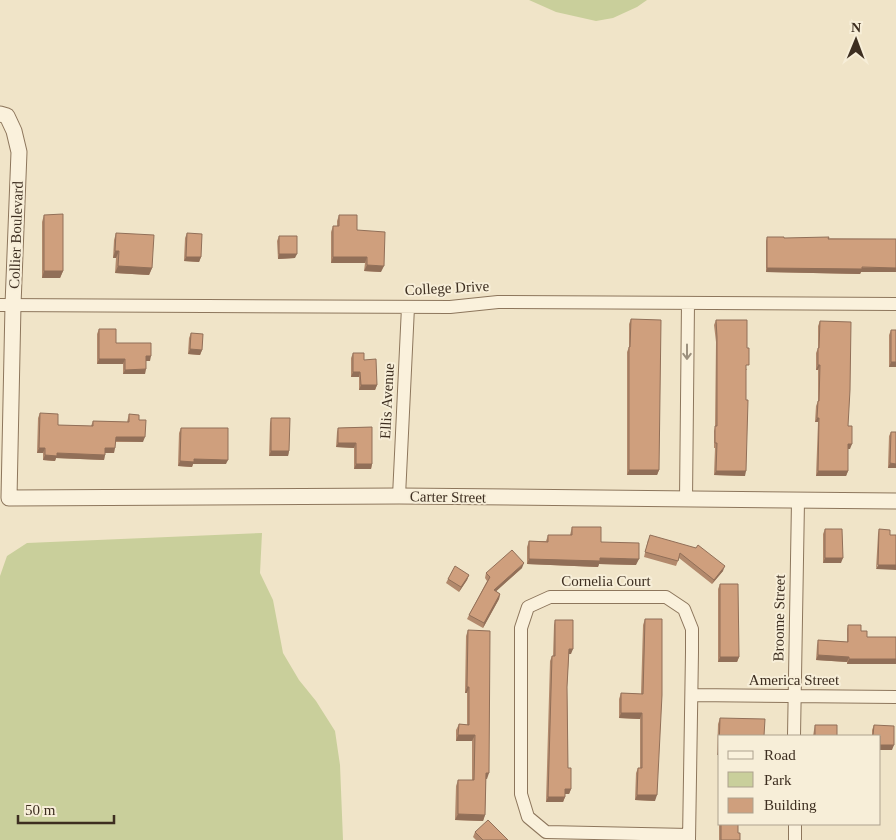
<svg xmlns="http://www.w3.org/2000/svg" width="896" height="840" font-family="Georgia,serif">
<style>
.green{fill:#c9cf9b}
.lines{fill:none;stroke-linecap:round;stroke-linejoin:round}
.minor-casing{stroke:#8d765c;stroke-width:14}
.tertiary-casing{stroke:#8d765c;stroke-width:17}
.minor{stroke:#faf1dc;stroke-width:12}
.tertiary{stroke:#faf1dc;stroke-width:15}
.wall{fill:#b2896c}
.shaded-wall{fill:#916f58}
.building{fill:#cf9f7d;stroke:#916f58}
.oneway{stroke:#9c907e}
.labels{text-anchor:middle;dominant-baseline:central;stroke-width:4;stroke-linejoin:round;paint-order:stroke}
.street-label{font-size:15px;fill:#3d2e20;stroke:#f7eed8}
</style>
<rect width="100%" height="100%" fill="#f0e4c8"/>
<!-- green -->
<path class="green" d="M 529,0 L 647,0 L 637,7 L 613,18 L 596,21 L 556,12 Z
M 262,533 L 260,573 L 273,600 L 283,653 L 299,680 L 316,701 L 335,731 L 340,765 L 343,840 L 0,840 L 0,576 L 7,556 L 27,543 Z"/>
<g class="lines">
<!-- minor casing -->
<g class="minor-casing">
<path id="minor" d="M 0,305 L 450,307 L 498,302 L 896,304
M 399,496 L 408,307
M 686,499 L 688,303
M 692,695 L 896,697
M 794,736 L 798,501
M 795,824 L 795,840
M 689,840 L 692,652 L 692,629 L 684,609 L 666,597 L 550,597 L 528,607 L 521,628 L 521,794 L 528,817 L 546,832 L 689,835"/>
</g>
<!-- tertiary casing -->
<g class="tertiary-casing">
<path id="tertiary" d="M 0,114 L 7,116 L 14,131 L 19,152 L 13,305 L 9,498 L 399,496 L 896,501"/>
</g>
<!-- minor -->
<use href="#minor" class="minor"/>
<!-- tertiary -->
<use href="#tertiary" class="tertiary"/>
</g>
<!-- wall -->
<path class="wall" d="M 44,215 L 63,271 L 60,278 L 42,278 L 42,222 Z
M 339,215 L 357,230 L 381,272 L 364,271 L 365,263 L 331,263 L 331,232 L 333,226 L 337,226 L 337,221 Z
M 116,233 L 152,268 L 149,275 L 115,273 L 116,258 L 113,258 L 114,240 Z
M 187,233 L 201,257 L 199,262 L 184,261 L 185,238 Z
M 279,236 L 295,258 L 278,259 L 277,241 Z
M 767,237 L 784,238 L 896,239 L 896,275 L 896,272 L 861,272 L 860,274 L 766,272 L 766,241 Z
M 631,319 L 659,470 L 657,475 L 627,475 L 627,352 L 629,347 L 629,324 Z
M 716,320 L 747,370 L 746,370 L 745,476 L 714,475 L 715,448 L 714,448 L 714,431 L 715,427 L 716,342 L 714,325 Z
M 820,321 L 848,426 L 850,449 L 848,449 L 848,471 L 846,476 L 816,476 L 818,422 L 815,422 L 816,406 L 818,401 L 818,370 L 816,370 L 816,353 L 818,348 L 818,326 Z
M 99,329 L 116,343 L 150,361 L 146,361 L 145,374 L 123,374 L 123,364 L 97,364 L 97,334 Z
M 891,330 L 896,367 L 889,367 L 889,335 Z
M 191,333 L 202,350 L 200,355 L 188,354 L 189,338 Z
M 353,353 L 364,360 L 377,385 L 375,390 L 359,390 L 359,377 L 351,377 L 351,358 Z
M 40,413 L 58,425 L 91,426 L 93,421 L 127,422 L 129,414 L 139,420 L 143,442 L 115,442 L 114,453 L 105,453 L 104,460 L 56,458 L 55,461 L 43,460 L 43,453 L 37,453 L 38,418 Z
M 271,418 L 289,451 L 288,456 L 269,456 L 270,423 Z
M 372,427 L 372,464 L 371,469 L 354,469 L 354,448 L 336,447 L 337,432 L 338,428 Z
M 181,428 L 226,464 L 193,464 L 192,467 L 178,466 L 179,433 Z
M 891,432 L 896,468 L 888,468 L 889,436 Z
M 572,527 L 601,542 L 636,565 L 599,564 L 598,567 L 527,564 L 527,547 L 529,541 L 546,541 L 548,535 L 570,535 Z
M 825,529 L 841,563 L 823,563 L 823,534 Z
M 879,529 L 890,535 L 876,569 L 878,534 Z
M 648,540 L 723,571 L 712,584 L 679,558 L 676,566 L 644,557 Z
M 522,568 L 496,591 L 500,594 L 499,599 L 483,628 L 467,619 L 469,615 L 487,581 L 485,578 L 486,573 Z
M 469,575 L 467,580 L 459,592 L 446,583 L 448,579 Z
M 720,584 L 739,657 L 737,662 L 718,662 L 718,589 Z
M 645,619 L 655,801 L 635,800 L 636,773 L 638,768 L 640,768 L 640,719 L 619,718 L 619,699 L 621,693 L 641,694 L 643,625 Z
M 555,620 L 571,654 L 569,654 L 567,687 L 568,768 L 571,789 L 569,794 L 565,794 L 565,797 L 563,802 L 546,802 L 550,661 L 552,656 L 553,656 L 554,625 Z
M 848,625 L 861,631 L 867,637 L 896,637 L 896,664 L 847,664 L 847,662 L 816,660 L 817,645 L 818,640 L 847,642 L 847,629 Z
M 468,630 L 487,779 L 486,779 L 485,815 L 483,821 L 455,820 L 456,786 L 458,780 L 472,780 L 472,741 L 456,741 L 456,730 L 459,724 L 467,725 L 467,693 L 465,693 L 466,636 Z
M 720,718 L 720,824 L 738,824 L 738,833 L 740,840 L 719,840 L 719,755 L 717,755 L 718,724 Z
M 815,725 L 837,736 L 813,736 L 814,730 Z
M 874,725 L 892,750 L 880,750 L 880,736 L 872,736 L 872,730 Z
M 475,832 L 508,840 L 476,840 L 473,837 Z"/>
<!-- shaded-wall -->
<path class="shaded-wall" d="M 115,251 L 119,251 L 116,258 L 113,258 Z
M 279,254 L 297,254 L 295,258 L 278,259 Z
M 186,257 L 201,257 L 199,262 L 184,261 Z
M 333,257 L 367,257 L 365,263 L 331,263 Z
M 367,265 L 384,266 L 381,272 L 364,271 Z
M 118,266 L 152,268 L 149,275 L 115,273 Z
M 767,268 L 896,268 L 896,272 L 861,272 L 860,274 L 766,272 Z
M 44,271 L 63,271 L 60,278 L 42,278 Z
M 190,349 L 202,350 L 200,355 L 188,354 Z
M 146,356 L 151,356 L 150,361 L 145,361 Z
M 99,359 L 125,359 L 123,364 L 97,364 Z
M 891,362 L 896,362 L 896,367 L 889,367 Z
M 818,365 L 820,365 L 818,370 L 816,370 Z
M 146,369 L 145,374 L 123,374 L 125,370 Z
M 353,372 L 360,372 L 359,377 L 351,377 Z
M 361,385 L 377,385 L 375,390 L 359,390 Z
M 817,418 L 819,418 L 818,422 L 815,422 Z
M 116,437 L 145,437 L 143,442 L 114,441 Z
M 338,443 L 356,443 L 354,448 L 336,447 Z
M 848,444 L 852,444 L 850,449 L 846,449 Z
M 39,448 L 45,448 L 43,453 L 37,453 Z
M 105,448 L 115,448 L 114,453 L 104,453 Z
M 271,451 L 289,451 L 288,456 L 269,456 Z
M 57,453 L 105,455 L 104,460 L 56,458 L 55,461 L 43,460 L 45,455 Z
M 194,459 L 228,460 L 226,464 L 193,464 L 192,467 L 178,466 L 180,461 Z
M 890,463 L 896,464 L 896,468 L 888,468 Z
M 356,464 L 372,464 L 371,469 L 354,469 Z
M 629,470 L 659,470 L 657,475 L 627,475 Z
M 716,471 L 746,471 L 745,476 L 714,475 Z
M 818,471 L 848,471 L 846,476 L 816,476 Z
M 600,558 L 639,559 L 636,565 L 599,564 L 598,567 L 527,564 L 529,559 Z
M 825,558 L 843,558 L 841,563 L 823,563 Z
M 524,563 L 522,568 L 492,595 L 494,590 Z
M 878,565 L 896,565 L 896,570 L 876,569 Z
M 725,566 L 723,571 L 712,584 L 714,580 Z
M 469,575 L 467,580 L 459,592 L 461,587 Z
M 500,594 L 499,599 L 483,628 L 484,623 Z
M 569,649 L 573,649 L 571,654 L 567,654 Z
M 818,655 L 849,657 L 847,662 L 816,660 Z
M 720,657 L 739,657 L 737,662 L 718,662 Z
M 849,659 L 896,659 L 896,664 L 847,664 Z
M 467,687 L 469,687 L 467,693 L 465,693 Z
M 621,713 L 642,713 L 640,719 L 619,718 Z
M 458,735 L 475,735 L 472,741 L 456,741 Z
M 880,745 L 894,745 L 892,750 L 880,750 Z
M 719,749 L 720,754 L 719,755 L 717,755 Z
M 486,773 L 489,773 L 487,779 L 484,778 Z
M 565,789 L 571,789 L 569,794 L 563,794 Z
M 637,795 L 657,795 L 655,801 L 635,800 Z
M 548,797 L 565,797 L 563,802 L 546,802 Z
M 458,814 L 485,815 L 483,821 L 455,820 Z"/>
<!-- building -->
<path class="building" d="M 63,214 L 63,271 L 44,271 L 44,215 Z
M 339,215 L 357,215 L 357,230 L 385,232 L 384,266 L 367,265 L 367,257 L 333,257 L 333,226 L 339,226 Z
M 116,233 L 154,235 L 152,268 L 118,266 L 119,251 L 115,251 Z
M 187,233 L 202,234 L 201,257 L 186,257 Z
M 279,236 L 297,236 L 297,254 L 279,254 Z
M 767,237 L 784,237 L 784,238 L 829,237 L 828,239 L 896,239 L 896,268 L 862,267 L 862,269 L 767,268 Z
M 631,319 L 661,320 L 659,470 L 629,470 L 629,347 L 630,347 Z
M 716,320 L 747,320 L 747,348 L 749,348 L 749,365 L 746,365 L 746,400 L 748,400 L 746,471 L 716,471 L 717,443 L 715,443 L 715,426 L 717,426 L 717,337 Z
M 820,321 L 851,322 L 850,390 L 848,426 L 852,426 L 852,444 L 848,444 L 848,471 L 818,471 L 819,418 L 817,418 L 818,401 L 819,401 L 820,365 L 818,365 L 818,348 L 819,348 Z
M 99,329 L 116,329 L 116,343 L 151,343 L 151,356 L 146,356 L 146,369 L 125,370 L 125,359 L 99,359 Z
M 891,330 L 896,330 L 896,362 L 891,362 Z
M 191,333 L 203,334 L 202,350 L 190,349 Z
M 353,353 L 364,353 L 364,360 L 376,359 L 377,385 L 361,385 L 360,372 L 353,372 Z
M 40,413 L 58,414 L 58,425 L 93,426 L 93,421 L 129,422 L 129,414 L 139,415 L 139,420 L 146,420 L 145,437 L 116,437 L 115,448 L 105,448 L 105,455 L 57,453 L 57,456 L 45,455 L 45,448 L 39,448 Z
M 271,418 L 290,418 L 289,451 L 271,451 Z
M 372,427 L 372,464 L 356,464 L 356,443 L 338,443 L 338,428 Z
M 181,428 L 228,428 L 228,460 L 194,459 L 194,462 L 180,461 Z
M 891,432 L 896,432 L 896,464 L 890,463 Z
M 572,527 L 601,527 L 601,542 L 639,543 L 639,559 L 600,558 L 600,561 L 529,559 L 529,541 L 548,542 L 548,535 L 572,535 Z
M 825,529 L 842,529 L 843,558 L 825,558 Z
M 879,529 L 890,530 L 890,535 L 896,535 L 896,565 L 878,565 Z
M 650,535 L 696,548 L 698,545 L 725,566 L 714,580 L 680,553 L 678,561 L 645,552 Z
M 512,550 L 524,563 L 494,590 L 500,594 L 484,623 L 469,615 L 490,577 L 486,573 Z
M 455,566 L 469,575 L 461,587 L 448,579 Z
M 720,584 L 738,584 L 739,657 L 720,657 Z
M 645,619 L 662,619 L 662,695 L 657,795 L 637,795 L 638,768 L 642,768 L 642,713 L 621,713 L 621,693 L 643,694 Z
M 555,620 L 573,620 L 573,649 L 569,649 L 567,687 L 568,768 L 571,768 L 571,789 L 565,789 L 565,797 L 548,797 L 552,656 L 555,656 Z
M 848,625 L 861,625 L 861,631 L 867,631 L 867,637 L 896,637 L 896,659 L 849,659 L 849,657 L 818,655 L 818,640 L 848,642 Z
M 468,630 L 490,631 L 489,773 L 486,773 L 485,815 L 458,814 L 458,780 L 474,780 L 475,735 L 458,735 L 459,724 L 469,725 L 469,687 L 467,687 Z
M 720,718 L 765,719 L 764,736 L 720,736 L 719,749 Z
M 815,725 L 837,725 L 837,736 L 815,736 Z
M 874,725 L 894,726 L 894,745 L 880,745 L 880,736 L 873,736 Z
M 488,820 L 508,840 L 483,840 L 475,832 Z
M 721,824 L 738,824 L 738,833 L 740,833 L 740,840 L 721,840 Z"/>
<!-- one-way arrows -->
<defs><path id="oneway-shaft" d="M-6 0H5M1.5-3L5.5 0L1.5 3" fill="none" stroke-width="1.6" stroke-linecap="round" stroke-linejoin="round" transform="scale(1.25)"/></defs>
<use class="oneway" href="#oneway-shaft" transform="translate(687 352) rotate(90)"/>
<g class="labels">
<!-- street labels -->
<g class="street-label">
<text transform="translate(16 235) rotate(-88)">Collier Boulevard</text>
<text transform="translate(447 288) rotate(-3)">College Drive</text>
<text transform="translate(387 401) rotate(-87)">Ellis Avenue</text>
<text transform="translate(448 497) rotate(1)">Carter Street</text>
<text x="606" y="581">Cornelia Court</text>
<text transform="translate(779 618) rotate(-89)">Broome Street</text>
<text x="794" y="680">America Street</text>
</g>
</g>
<!-- legend -->
<rect x="718" y="735" width="162" height="90" fill="#f7eed8" stroke="#ada18e"/>
<rect x="728" y="751" width="25" height="8" fill="#faf1dc" stroke="#ada18e"/>
<text x="764" y="760" font-size="15" fill="#3d2e20">Road</text>
<rect x="728" y="772" width="25" height="15" fill="#c9cf9b" stroke="#ada18e"/>
<text x="764" y="785" font-size="15" fill="#3d2e20">Park</text>
<rect x="728" y="798" width="25" height="15" fill="#cf9f7d" stroke="#ada18e"/>
<text x="764" y="810" font-size="15" fill="#3d2e20">Building</text>
<!-- north arrow -->
<g transform="translate(856 40) rotate(1)" stroke="#f7eed8" stroke-width="4" paint-order="stroke">
<path d="M0-4L9 19L0 12L-9 19Z" fill="#3d2e20"/>
<text y="-8" font-size="14" font-weight="bold" text-anchor="middle" fill="#3d2e20">N</text>
</g>
<!-- scale -->
<path d="M18 815v8h96v-8" fill="none" stroke="#3d2e20" stroke-width="2.5"/>
<text x="25" y="815" font-size="15" fill="#3d2e20" stroke="#f7eed8" stroke-width="4" paint-order="stroke">50 m</text>
</svg>
